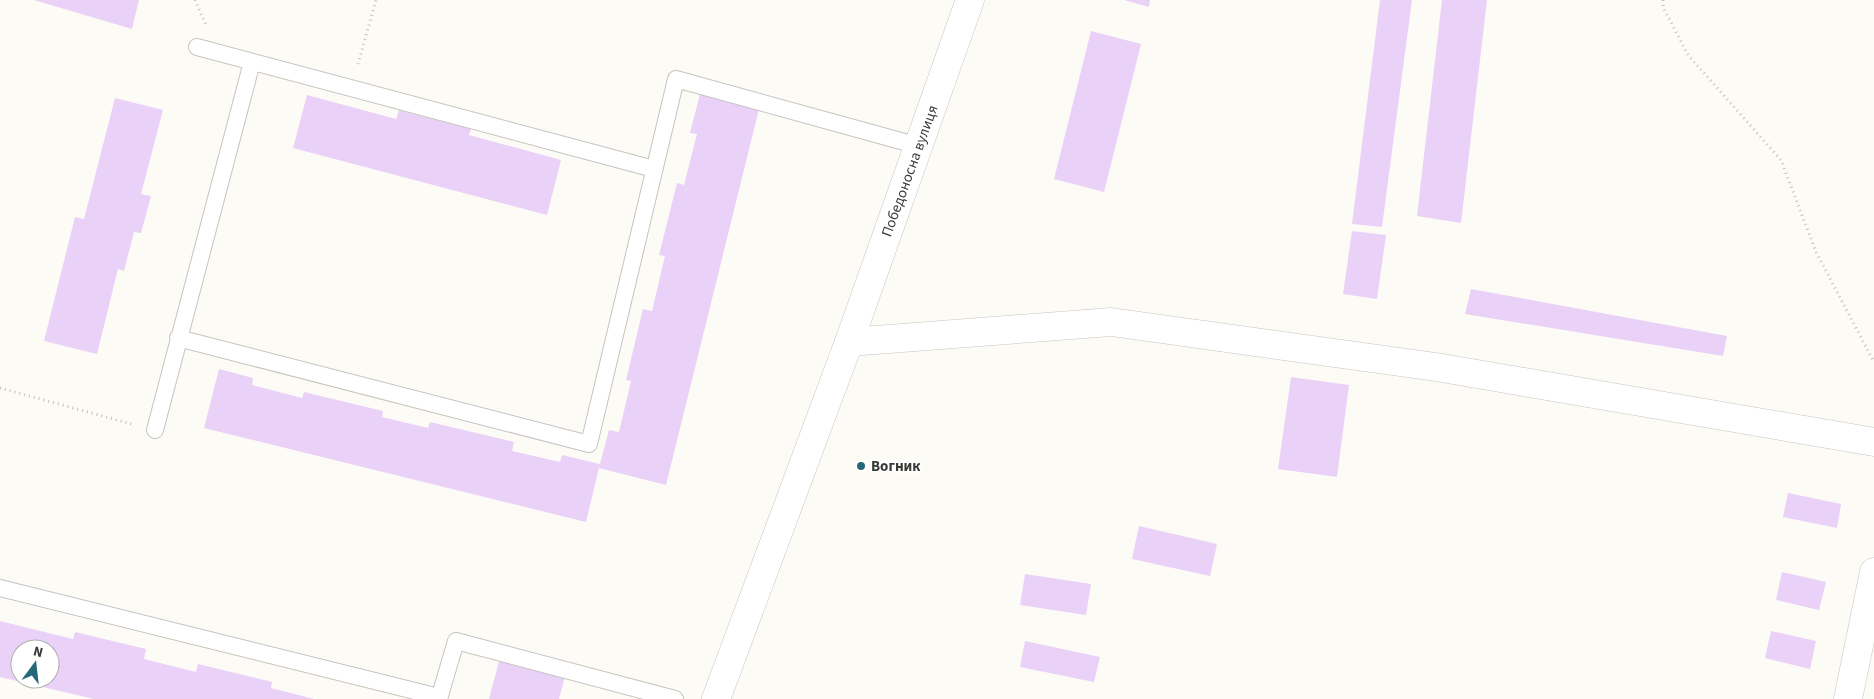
<svg xmlns="http://www.w3.org/2000/svg" width="1874" height="699" font-family="'Source Sans 3',sans-serif">
<style>
.building{fill:#ead1f7;fill-rule:evenodd}
.lines{fill:none;stroke-linecap:round;stroke-linejoin:round}
.lane-casing{stroke:#c6c4bf;stroke-width:18}
.street-casing{stroke:#c6c4bf;stroke-width:29}
.secondary-casing{stroke:#c6c4bf;stroke-width:29}
.path{stroke:#c1c0bc;stroke-width:3;stroke-dasharray:1 4;stroke-linecap:butt}
.lane{stroke:#fff;stroke-width:16}
.street{stroke:#fff;stroke-width:28}
.secondary{stroke:#fff;stroke-width:28}
.poi-dot{fill:#246879;stroke:#fff;stroke-width:2}
.labels{text-anchor:middle;dominant-baseline:central;stroke-width:4;stroke-linejoin:round;paint-order:stroke}
.street-label{font-size:15px;fill:#3a3a38;stroke:#fff}
.poi-label{font-size:15px;font-weight:bold;fill:#3a3a38;stroke:#fff;text-anchor:start}
</style>
<rect width="100%" height="100%" fill="#fdfbf6"/>
<!-- building -->
<path class="building" d="M 34,0 L 139,0 L 132,29 Z
M 1124,0 L 1150,0 L 1149,7 Z
M 1380,0 L 1412,0 L 1382,227 L 1352,224 Z
M 1442,0 L 1487,0 L 1461,223 L 1417,216 Z
M 1091,31 L 1141,44 L 1104,192 L 1054,179 Z
M 700,94 L 759,109 L 666,485 L 599,468 L 586,522 L 204,428 L 219,369 L 253,378 L 252,385 L 302,398 L 304,392 L 383,411 L 382,417 L 428,428 L 430,422 L 514,442 L 512,451 L 560,462 L 562,455 L 600,464 L 609,430 L 619,432 L 631,381 L 626,380 L 643,309 L 652,311 L 665,256 L 659,255 L 677,183 L 684,185 L 697,134 L 690,133 Z
M 307,95 L 396,119 L 399,110 L 471,129 L 469,135 L 561,160 L 547,215 L 293,148 Z
M 115,98 L 163,110 L 141,194 L 151,196 L 141,233 L 134,232 L 124,271 L 118,269 L 97,354 L 44,341 L 75,217 L 84,219 Z
M 1352,231 L 1386,235 L 1377,299 L 1343,294 Z
M 1471,289 L 1727,336 L 1723,356 L 1465,314 Z
M 1291,377 L 1349,385 L 1337,477 L 1278,469 Z
M 1788,493 L 1841,504 L 1837,528 L 1783,517 Z
M 1139,526 L 1217,544 L 1210,576 L 1132,559 Z
M 1782,572 L 1826,582 L 1819,610 L 1776,600 Z
M 1025,574 L 1091,584 L 1086,615 L 1020,605 Z
M 0,621 L 73,639 L 75,632 L 146,649 L 144,659 L 196,672 L 198,664 L 272,682 L 271,688 L 314,699 L 94,699 L 0,677 ZM 20,649 L 50,649 L 50,679 L 20,679 Z
M 1771,631 L 1816,641 L 1810,669 L 1765,658 Z
M 1025,641 L 1100,657 L 1094,682 L 1020,667 Z
M 500,658 L 565,676 L 559,699 L 489,699 Z"/>
<g class="lines">
<!-- lane casing -->
<g class="lane-casing">
<path id="lane" d="M 197,47 L 654,169
M 178,338 L 589,444 L 676,79 L 919,146
M 155,430 L 252,62
M 0,588 L 439,697
M 439,699 L 456,641 L 675,699"/>
</g>
<!-- street casing -->
<g class="street-casing">
<path id="street" d="M 849,342 L 1111,322 L 1436,367 L 1874,442
M 1848,699 L 1874,572"/>
</g>
<!-- secondary casing -->
<g class="secondary-casing">
<path id="secondary" d="M 716,699 L 849,342 L 970,0"/>
</g>
<!-- path -->
<path class="path" d="M 195,0 L 206,25
M 1663,0 L 1663,7 L 1688,55 L 1781,160 L 1816,252 L 1874,362
M 358,64 L 376,0
M 0,388 L 132,424"/>
<!-- lane -->
<use href="#lane" class="lane"/>
<!-- street -->
<use href="#street" class="street"/>
<!-- secondary -->
<use href="#secondary" class="secondary"/>
</g>
<!-- markers -->
<circle class="poi-dot" cx="861" cy="466" r="5"/>
<g class="labels">
<!-- street labels -->
<g class="street-label">
<text transform="translate(910 171) rotate(-70)">Победоносна вулиця</text>
</g>
<!-- poi labels -->
<g class="poi-label">
<text x="871" y="466">Вогник</text>
</g>
</g>
<!-- north arrow -->
<g transform="translate(35 664) rotate(15)"><circle r="24" fill="#ffffff" stroke="#b0b0af"/>
<path d="M0-4L9 19L0 12L-9 19Z" fill="#246879"/>
<text y="-8" font-size="14" font-weight="bold" text-anchor="middle" fill="#3a3a38">N</text>
</g>
</svg>
